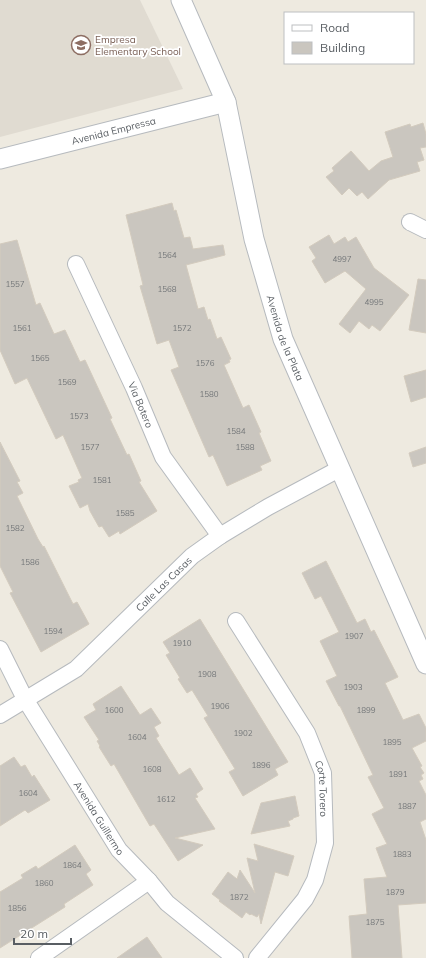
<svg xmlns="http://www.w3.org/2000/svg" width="426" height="958" font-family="Mulish,sans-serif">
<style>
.education{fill:#e0dbd1}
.building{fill:#cac6bf;stroke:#d3cbbe}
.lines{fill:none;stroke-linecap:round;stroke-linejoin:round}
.minor-casing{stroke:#b6babe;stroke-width:18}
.tertiary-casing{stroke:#b6babe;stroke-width:21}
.minor{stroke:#fff;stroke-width:16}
.tertiary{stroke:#fff;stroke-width:19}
.labels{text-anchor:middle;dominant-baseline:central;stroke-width:3.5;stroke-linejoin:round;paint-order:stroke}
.number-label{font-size:8px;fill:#75787a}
.education-label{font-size:10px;fill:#785e54;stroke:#fff;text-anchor:start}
.street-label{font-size:10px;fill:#595e63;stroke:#fff}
</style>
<rect width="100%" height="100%" fill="#eeeae0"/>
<!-- education -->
<path class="education" d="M 0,0 L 140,0 L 183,89 L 0,137 Z"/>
<!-- building -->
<path class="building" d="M 423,123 L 426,134 L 426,147 L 420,148 L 424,160 L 417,162 L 420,171 L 389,180 L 368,199 L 362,192 L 357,196 L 349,188 L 342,195 L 326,177 L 334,171 L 332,168 L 351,151 L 369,171 L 381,161 L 393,157 L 385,132 L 410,124 L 411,127 Z
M 172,203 L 174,211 L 176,210 L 184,238 L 190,237 L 193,249 L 223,245 L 225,255 L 186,265 L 198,309 L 204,307 L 208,320 L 210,319 L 217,339 L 221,337 L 231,359 L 229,360 L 230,362 L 224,365 L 243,408 L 249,405 L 261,432 L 259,433 L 271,461 L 260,466 L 262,470 L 227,486 L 213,455 L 209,457 L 171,370 L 179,367 L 169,340 L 157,344 L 140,286 L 143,285 L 126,215 Z
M 329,235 L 334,244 L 345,237 L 348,242 L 356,237 L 374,268 L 409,295 L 380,331 L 372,325 L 369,329 L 359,321 L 350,333 L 339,324 L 366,289 L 345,271 L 325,283 L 312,261 L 316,258 L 309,247 Z
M 17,240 L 36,305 L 40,303 L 54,334 L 65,330 L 80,362 L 85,360 L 112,418 L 110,419 L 127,455 L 129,454 L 141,481 L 139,482 L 157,511 L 120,534 L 119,531 L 109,537 L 102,526 L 99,527 L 90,511 L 88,504 L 80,508 L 69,486 L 79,482 L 78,480 L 82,478 L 63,435 L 56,439 L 27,378 L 15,384 L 0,350 L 0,244 Z
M 418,279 L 426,280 L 426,333 L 409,330 Z
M 426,370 L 426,397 L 411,402 L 404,376 Z
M 0,442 L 20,481 L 17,482 L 23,493 L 17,496 L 38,539 L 43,547 L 44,546 L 73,604 L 77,602 L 89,624 L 41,652 L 10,593 L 13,592 L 0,566 Z
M 426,447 L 426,463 L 413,467 L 409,453 Z
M 326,561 L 357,623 L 365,619 L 371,632 L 374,630 L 398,677 L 385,683 L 403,720 L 419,714 L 426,728 L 426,741 L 412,748 L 422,766 L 420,767 L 424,773 L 421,775 L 423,779 L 419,781 L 426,795 L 426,819 L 420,822 L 426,840 L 426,903 L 398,905 L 402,958 L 352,958 L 349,916 L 367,914 L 364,879 L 387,877 L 376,848 L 387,844 L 372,814 L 384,808 L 368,777 L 373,775 L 340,706 L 339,706 L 326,681 L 337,676 L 320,641 L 339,632 L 321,596 L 315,599 L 302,573 Z
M 200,619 L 288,762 L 275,769 L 278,775 L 243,796 L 229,772 L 235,769 L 204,718 L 208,716 L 192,690 L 187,693 L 178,679 L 180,678 L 166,655 L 170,653 L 163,642 Z
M 121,686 L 140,715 L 151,708 L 161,723 L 154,727 L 159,736 L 156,738 L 179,775 L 190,768 L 203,789 L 196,794 L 198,797 L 195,798 L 215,829 L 175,838 L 203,845 L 178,861 L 154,824 L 150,826 L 114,764 L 111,766 L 99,747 L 100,746 L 97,741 L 99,740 L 84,717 L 96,710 L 93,704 Z
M 14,757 L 21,767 L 25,765 L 32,777 L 34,775 L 50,800 L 28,813 L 25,810 L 0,826 L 0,766 Z
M 295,796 L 299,816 L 293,818 L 293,819 L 288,821 L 290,826 L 251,834 L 261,803 Z
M 254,844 L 294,856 L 288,876 L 275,872 L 261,924 L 259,914 L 257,917 L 251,914 L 250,915 L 246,912 L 242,918 L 219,901 L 220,900 L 212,894 L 228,872 L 237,879 L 240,870 L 255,893 L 247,858 L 258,861 Z
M 75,845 L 91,870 L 86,874 L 93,885 L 64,904 L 65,907 L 0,948 L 0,892 L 23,878 L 21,875 L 36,866 L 38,869 Z
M 147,937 L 162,958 L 117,958 Z"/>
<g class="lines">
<!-- minor casing -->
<g class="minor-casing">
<g id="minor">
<path d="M 410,222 L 426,230"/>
<path id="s1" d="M 76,264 L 134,388 L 163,457 L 220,536"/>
<path id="s2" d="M 236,621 L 307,733 L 323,773 L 325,843 L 315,880 L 305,899 L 257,958"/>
<path id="s3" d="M 0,649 L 25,699 L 119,850 L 149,881 L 167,903 L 235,958"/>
<path id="s4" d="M 0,715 L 76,669 L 192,556 L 220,536 L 268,507 L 339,469"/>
<path d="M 39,958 L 149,881"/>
</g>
</g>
<!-- tertiary casing -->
<g class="tertiary-casing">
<g id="tertiary">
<path id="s5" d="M 181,0 L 226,102 L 254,239 L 283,339 L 426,664"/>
<path id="s6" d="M 0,159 L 226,102"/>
</g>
</g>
<!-- minor -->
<use href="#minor" class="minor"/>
<!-- tertiary -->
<use href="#tertiary" class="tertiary"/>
</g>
<!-- icons -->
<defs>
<g id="school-ring" transform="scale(1)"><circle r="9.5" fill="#fff" stroke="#8d6e63" stroke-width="1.5"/><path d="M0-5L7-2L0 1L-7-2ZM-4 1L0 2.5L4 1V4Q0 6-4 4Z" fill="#8d6e63"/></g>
</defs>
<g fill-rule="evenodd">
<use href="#school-ring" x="81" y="45"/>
</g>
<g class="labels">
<!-- number labels -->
<g class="number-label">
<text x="167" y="255">1564</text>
<text x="342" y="259">4997</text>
<text x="15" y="284">1557</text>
<text x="167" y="289">1568</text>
<text x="374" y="302">4995</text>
<text x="22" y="328">1561</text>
<text x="182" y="328">1572</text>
<text x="40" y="358">1565</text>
<text x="205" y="363">1576</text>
<text x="67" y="382">1569</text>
<text x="209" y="394">1580</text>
<text x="79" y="416">1573</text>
<text x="236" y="431">1584</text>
<text x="90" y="447">1577</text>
<text x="245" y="447">1588</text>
<text x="102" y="480">1581</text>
<text x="125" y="513">1585</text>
<text x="15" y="528">1582</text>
<text x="30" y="562">1586</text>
<text x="53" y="631">1594</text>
<text x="354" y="636">1907</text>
<text x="182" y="643">1910</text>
<text x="207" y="674">1908</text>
<text x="353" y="687">1903</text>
<text x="220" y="706">1906</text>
<text x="114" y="710">1600</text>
<text x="366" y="710">1899</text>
<text x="243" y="733">1902</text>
<text x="137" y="737">1604</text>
<text x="392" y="742">1895</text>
<text x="261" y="765">1896</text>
<text x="152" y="769">1608</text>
<text x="398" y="774">1891</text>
<text x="28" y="793">1604</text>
<text x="166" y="799">1612</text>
<text x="407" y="806">1887</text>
<text x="402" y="854">1883</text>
<text x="72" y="865">1864</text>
<text x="44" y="883">1860</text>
<text x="395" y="892">1879</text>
<text x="239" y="897">1872</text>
<text x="17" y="908">1856</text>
<text x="375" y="922">1875</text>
</g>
<!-- education labels -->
<g class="education-label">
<text x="95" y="39">Empresa<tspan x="95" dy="12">Elementary School</tspan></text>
</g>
<!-- street labels -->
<g class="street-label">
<text stroke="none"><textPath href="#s6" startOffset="117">Avenida Empressa</textPath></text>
<text stroke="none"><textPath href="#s5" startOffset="355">Avenida de la Plata</textPath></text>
<text stroke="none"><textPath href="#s1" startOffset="155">Via Botero</textPath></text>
<text stroke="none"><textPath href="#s4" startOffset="211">Calle Las Casas</textPath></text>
<text stroke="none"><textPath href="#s2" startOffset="191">Corte Torero</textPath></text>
<text stroke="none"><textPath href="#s3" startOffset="196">Avenida Guillermo</textPath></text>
</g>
</g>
<!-- legend -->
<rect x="284" y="12" width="130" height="52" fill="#ffffff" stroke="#bdbfc1"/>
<rect x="292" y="25" width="20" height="6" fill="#ffffff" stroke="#bdbfc1"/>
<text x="320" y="32" font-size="12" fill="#595e63">Road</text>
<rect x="292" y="42" width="20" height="12" fill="#cac6bf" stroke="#bdbfc1"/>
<text x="320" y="52" font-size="12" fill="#595e63">Building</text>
<!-- scale -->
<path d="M14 938v6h57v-6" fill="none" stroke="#595e63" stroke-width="2"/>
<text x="20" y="938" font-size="12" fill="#595e63" stroke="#ffffff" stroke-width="3" paint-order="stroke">20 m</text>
</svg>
